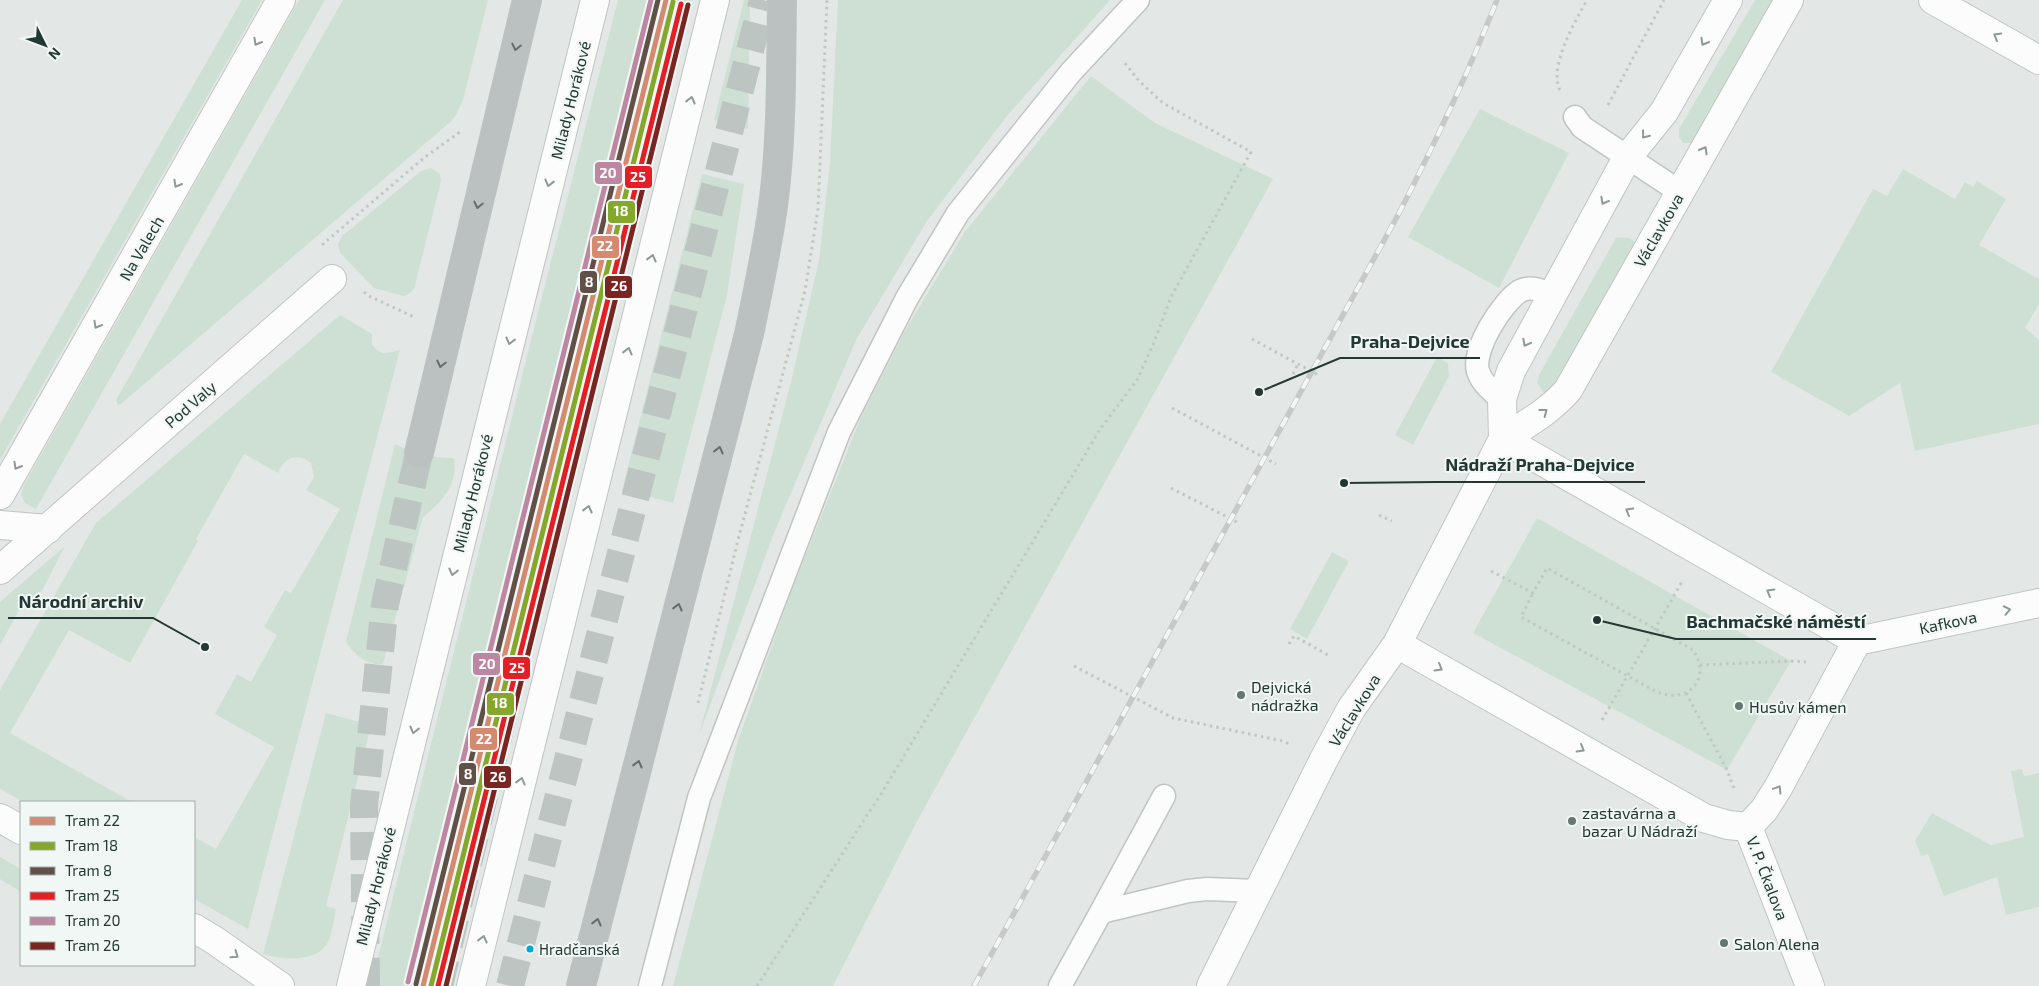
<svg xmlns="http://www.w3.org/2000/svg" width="2039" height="986" font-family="'Exo 2',sans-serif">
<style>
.green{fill:#cee0d4}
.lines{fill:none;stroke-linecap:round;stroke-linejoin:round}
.highway-tunnel{stroke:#bdc5c2;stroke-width:28;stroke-dasharray:28 14;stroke-linecap:butt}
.lane-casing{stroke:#c0c5c3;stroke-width:25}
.street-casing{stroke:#c0c5c3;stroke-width:30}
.secondary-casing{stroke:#bfc5c3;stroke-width:30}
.highway-casing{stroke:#bcc4c2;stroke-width:30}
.path{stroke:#c0c8c5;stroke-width:3;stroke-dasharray:2.5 4;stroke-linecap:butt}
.lane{stroke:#fbfcfb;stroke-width:22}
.street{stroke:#fbfcfb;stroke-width:28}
.secondary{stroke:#fbfcfb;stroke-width:28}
.highway{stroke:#bac1c0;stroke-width:28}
.rail-casing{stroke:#c7c9c9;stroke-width:5.5}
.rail{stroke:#f1f7f4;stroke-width:4;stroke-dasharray:11;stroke-linecap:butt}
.tram-1-casing{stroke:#f1f7f4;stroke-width:9}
.tram-2-casing{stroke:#f1f7f4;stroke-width:9}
.tram-3-casing{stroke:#f1f7f4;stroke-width:9}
.tram-4-casing{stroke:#f1f7f4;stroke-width:9}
.tram-5-casing{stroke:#f1f7f4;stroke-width:9}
.tram-6-casing{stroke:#f1f7f4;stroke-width:9}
.tram-1{stroke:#d48a70;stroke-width:5}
.tram-2{stroke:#85a72b;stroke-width:5}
.tram-3{stroke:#605047;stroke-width:5}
.tram-4{stroke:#e31e25;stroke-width:5}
.tram-5{stroke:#be87a1;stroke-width:5}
.tram-6{stroke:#792522;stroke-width:5}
.oneway{stroke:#8f9a98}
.oneway2{stroke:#5f6f6c}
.poi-dot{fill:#667672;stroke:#f1f7f4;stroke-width:2}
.bus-dot{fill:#00a9ce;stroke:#f1f7f4;stroke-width:2}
.labels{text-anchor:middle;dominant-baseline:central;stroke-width:4;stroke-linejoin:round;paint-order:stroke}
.bus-label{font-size:15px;fill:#233834;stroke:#f1f7f4;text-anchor:start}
.street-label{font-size:16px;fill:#233834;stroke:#f1f7f4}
.poi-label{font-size:16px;fill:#233834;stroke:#f1f7f4;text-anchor:start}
.leader{fill:none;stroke:#233834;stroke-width:2}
.callout-dot{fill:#233834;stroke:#f1f7f4;stroke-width:2}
.callout-label{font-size:18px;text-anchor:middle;font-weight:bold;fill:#233834;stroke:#f1f7f4;stroke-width:4;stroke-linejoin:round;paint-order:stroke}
.line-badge{stroke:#f1f7f4;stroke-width:2}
.badge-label{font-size:14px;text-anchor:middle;font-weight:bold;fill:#fff}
</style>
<rect width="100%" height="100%" fill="#e3e8e6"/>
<!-- green -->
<path class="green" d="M 242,0 L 262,0 L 0,460 L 0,424 Z
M 299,0 L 325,0 L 36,509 L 25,503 L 21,495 L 24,485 Z
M 343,0 L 488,0 L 463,100 L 455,117 L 448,124 L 121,404 L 118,405 L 116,400 Z
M 618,0 L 691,0 L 556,553 L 482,837 L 447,986 L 371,986 L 533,332 Z
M 744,0 L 750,0 L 748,129 L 714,120 Z
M 838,0 L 1110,0 L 1007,116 L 927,221 L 856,340 L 774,533 L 699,735 L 791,382 L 819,260 L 830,163 Z
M 1755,0 L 1777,0 L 1698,140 L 1690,143 L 1683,143 L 1679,137 L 1679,129 Z
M 1091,76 L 1155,123 L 1273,179 L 915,825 L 833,986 L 673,986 L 738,741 L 791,592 L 861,417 L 906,329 L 964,233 Z
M 1480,109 L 1569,153 L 1499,288 L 1408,237 Z
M 431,168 L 440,174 L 441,181 L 414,289 L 410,293 L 404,296 L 374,288 L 340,253 L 338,245 L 341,237 L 421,171 Z
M 1903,169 L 1955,199 L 1965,182 L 1973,187 L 1977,181 L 2006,199 L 1979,245 L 2039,279 L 2039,304 L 2025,328 L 2039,340 L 2039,424 L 1915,451 L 1900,383 L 1849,416 L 1771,372 L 1873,189 L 1887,196 Z
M 702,174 L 744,184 L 727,295 L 673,503 L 622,490 Z
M 1616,238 C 1626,237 1633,237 1637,247 L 1559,388 L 1549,393 L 1543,392 L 1537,383 L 1539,375 Z
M 340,315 L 372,334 L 372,344 C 381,357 388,353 400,350 L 248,929 L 194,899 L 194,837 L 216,849 L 274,747 L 215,714 L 237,674 L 251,682 L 277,635 L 264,627 L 285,590 L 291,593 L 340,509 L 306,490 L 314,477 L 311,463 C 297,452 284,458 278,473 L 244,454 L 196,539 L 198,541 L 130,663 L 69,630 L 10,733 L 132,802 L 24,802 L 0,789 L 0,690 L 96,523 Z
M 1437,357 L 1448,363 L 1449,376 L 1413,445 L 1395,435 Z
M 395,444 C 414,454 433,458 454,458 C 458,485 443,501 423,517 L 383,664 C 367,666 354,654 346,642 Z
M 1537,518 L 1791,661 L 1727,770 L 1473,633 Z
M 65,546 L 32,610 L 22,605 L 0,645 L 0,602 Z
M 1332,552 L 1349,561 L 1307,639 L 1290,629 Z
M 326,713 L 371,725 L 326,906 L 336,909 C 334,920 332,935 327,944 C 315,963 281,960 263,954 Z
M 2022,769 L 2024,776 L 2039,773 L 2039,907 L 2006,915 L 1997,877 L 1944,896 L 1928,854 L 1921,856 L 1915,841 L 1932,813 L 1991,845 L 2024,837 L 2011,771 Z
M 0,857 L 21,869 L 21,892 L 0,879 Z"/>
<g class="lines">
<!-- highway-tunnel -->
<path class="highway-tunnel" d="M 366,986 L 364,805 L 385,604 L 419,453
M 439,986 L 657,66 L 674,0
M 510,986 L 763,0"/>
<!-- lane casing -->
<g class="lane-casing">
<path id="lane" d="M 1575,117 L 1582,127 L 1680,192
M 1502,399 C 1493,393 1481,382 1478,371 C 1472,350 1502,302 1520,291 C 1531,285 1542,291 1552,295
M 1101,912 L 1164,796
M 650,986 L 699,798 L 839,432 L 907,298 L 958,213 L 1071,72 L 1138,0
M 1060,986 L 1101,912 L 1188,891 L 1207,889 L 1257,891"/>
</g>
<!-- street casing -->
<g class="street-casing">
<path id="street" d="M 1933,0 L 2039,60
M 1503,439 C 1526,424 1550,411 1568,390 L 1789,0
M 1503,439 L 1857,641
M 0,495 L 281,0
M 0,525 L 48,529
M 0,570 L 332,279
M 1857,641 L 2039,603
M 1397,644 L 1704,818 L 1728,825 L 1748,827 L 1764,810 L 1778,788 L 1857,641
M 0,818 L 21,830
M 1748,827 L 1810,986
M 194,928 L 214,940 L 280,986
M 1211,986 L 1323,761 L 1351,709 L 1397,644 L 1503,439 L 1502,399 L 1511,371 L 1627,158 L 1664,112 L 1728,0"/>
</g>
<!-- secondary casing -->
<g class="secondary-casing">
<path id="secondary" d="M 351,986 L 595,0
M 471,986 L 715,0"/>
</g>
<!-- highway casing -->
<g class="highway-casing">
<path id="highway" d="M 419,453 L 527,0
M 581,986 L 749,334 C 758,291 767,249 773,206 C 782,138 781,69 782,0"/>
</g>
<!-- path -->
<path class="path" d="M 1560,90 C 1548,67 1576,20 1587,0
M 1608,105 L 1664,0
M 324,245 L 323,244 L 425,157 L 460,132
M 364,292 L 367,295 L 416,318
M 1252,339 L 1320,376
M 1293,374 L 1298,364
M 1172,408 L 1276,464
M 1171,488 L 1239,523
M 1379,515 L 1392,521
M 1491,571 L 1533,593 L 1547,568 L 1693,650 C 1713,679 1687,706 1655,691 L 1521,617 L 1533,593
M 1289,644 L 1294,636 L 1328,655
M 1700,665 L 1791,661 L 1806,662
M 1074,666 L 1173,718 L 1283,741 L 1292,745
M 1686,693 L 1727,770 L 1735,791
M 698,703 L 738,540 L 805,291 L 818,209 L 827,0
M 1602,720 L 1683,580
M 757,986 L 881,794 L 1101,428 L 1137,380 L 1153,345 L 1171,297 L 1251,152 L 1163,103 L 1140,82 L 1124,62"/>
<!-- lane -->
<use href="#lane" class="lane"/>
<!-- street -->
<use href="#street" class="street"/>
<!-- secondary -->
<use href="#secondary" class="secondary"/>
<!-- highway -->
<use href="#highway" class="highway"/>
<!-- rail casing -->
<g class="rail-casing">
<path id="rail" d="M 974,986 L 1398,215 C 1434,145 1468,74 1497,0"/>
</g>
<!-- rail -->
<use href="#rail" class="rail"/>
<!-- tram-1 casing -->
<g class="tram-1-casing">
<path id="tram-1" d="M 423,986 L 666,0"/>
</g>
<!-- tram-2 casing -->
<g class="tram-2-casing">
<path id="tram-2" d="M 431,986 L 673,2"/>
</g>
<!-- tram-3 casing -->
<g class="tram-3-casing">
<path id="tram-3" d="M 416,984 L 658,0"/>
</g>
<!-- tram-4 casing -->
<g class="tram-4-casing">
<path id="tram-4" d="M 438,986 L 681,4"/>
</g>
<!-- tram-5 casing -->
<g class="tram-5-casing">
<path id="tram-5" d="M 408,982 L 651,0"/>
</g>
<!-- tram-6 casing -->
<g class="tram-6-casing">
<path id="tram-6" d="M 446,986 L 688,5"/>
</g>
<!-- tram-1 -->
<use href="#tram-1" class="tram-1"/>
<!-- tram-2 -->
<use href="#tram-2" class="tram-2"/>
<!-- tram-3 -->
<use href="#tram-3" class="tram-3"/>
<!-- tram-4 -->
<use href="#tram-4" class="tram-4"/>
<!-- tram-5 -->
<use href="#tram-5" class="tram-5"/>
<!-- tram-6 -->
<use href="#tram-6" class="tram-6"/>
</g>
<!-- one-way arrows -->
<defs><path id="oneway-chevron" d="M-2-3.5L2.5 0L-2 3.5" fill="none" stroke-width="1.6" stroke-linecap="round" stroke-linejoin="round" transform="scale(1.25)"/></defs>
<g class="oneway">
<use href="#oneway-chevron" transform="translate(1997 36) rotate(-150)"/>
<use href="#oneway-chevron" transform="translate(257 42) rotate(120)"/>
<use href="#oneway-chevron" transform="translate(1704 42) rotate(120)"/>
<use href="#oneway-chevron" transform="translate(691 100) rotate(-76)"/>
<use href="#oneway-chevron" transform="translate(1645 135) rotate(128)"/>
<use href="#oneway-chevron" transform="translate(1704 150) rotate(-60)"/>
<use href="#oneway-chevron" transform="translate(549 183) rotate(104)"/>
<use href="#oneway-chevron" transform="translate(177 184) rotate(120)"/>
<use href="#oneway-chevron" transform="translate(1604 201) rotate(119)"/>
<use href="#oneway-chevron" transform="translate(652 258) rotate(-76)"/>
<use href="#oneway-chevron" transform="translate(97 325) rotate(120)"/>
<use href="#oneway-chevron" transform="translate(510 341) rotate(104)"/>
<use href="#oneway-chevron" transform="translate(1526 343) rotate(118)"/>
<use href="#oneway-chevron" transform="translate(628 351) rotate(-76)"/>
<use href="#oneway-chevron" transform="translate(1544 412) rotate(-37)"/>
<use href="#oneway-chevron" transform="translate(17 466) rotate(120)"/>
<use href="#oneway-chevron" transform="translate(588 509) rotate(-76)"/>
<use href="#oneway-chevron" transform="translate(1629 511) rotate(-150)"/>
<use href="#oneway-chevron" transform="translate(453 572) rotate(104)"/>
<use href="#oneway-chevron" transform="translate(1770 592) rotate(-150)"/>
<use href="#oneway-chevron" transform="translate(2007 610) rotate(-12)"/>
<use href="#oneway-chevron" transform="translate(1439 668) rotate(30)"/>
<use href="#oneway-chevron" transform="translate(414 730) rotate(104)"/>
<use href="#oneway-chevron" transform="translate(1581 749) rotate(30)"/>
<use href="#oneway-chevron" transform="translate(521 781) rotate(-76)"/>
<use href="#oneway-chevron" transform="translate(1778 789) rotate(-59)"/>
<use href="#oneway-chevron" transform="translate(483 939) rotate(-76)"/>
<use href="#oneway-chevron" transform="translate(235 955) rotate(35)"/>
</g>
<g class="oneway2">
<use href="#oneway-chevron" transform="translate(516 47) rotate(103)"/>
<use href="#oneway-chevron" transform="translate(478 205) rotate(103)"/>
<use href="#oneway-chevron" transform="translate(441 364) rotate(103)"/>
<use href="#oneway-chevron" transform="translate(719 450) rotate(-76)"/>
<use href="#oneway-chevron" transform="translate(678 607) rotate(-76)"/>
<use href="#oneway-chevron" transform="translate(638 764) rotate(-76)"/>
<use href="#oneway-chevron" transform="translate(597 922) rotate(-76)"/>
</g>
<!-- markers -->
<g class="poi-dot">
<circle cx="1241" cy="695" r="5"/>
<circle cx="1739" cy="706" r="5"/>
<circle cx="1572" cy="821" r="5"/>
<circle cx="1724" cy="943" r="5"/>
</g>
<circle class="bus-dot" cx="530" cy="949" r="4.5"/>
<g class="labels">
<!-- bus labels -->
<g class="bus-label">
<text x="539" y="949">Hradčanská</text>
</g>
<!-- street labels -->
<g class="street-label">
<text transform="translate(570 100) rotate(-76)">Milady Horákové</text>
<text transform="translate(1658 230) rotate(-60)">Václavkova</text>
<text transform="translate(141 248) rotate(-60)">Na Valech</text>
<text transform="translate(190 404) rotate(-41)">Pod Valy</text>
<text transform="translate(472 493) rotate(-76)">Milady Horákové</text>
<text transform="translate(1948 622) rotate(-12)">Kafkova</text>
<text transform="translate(1354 710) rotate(-58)">Václavkova</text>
<text transform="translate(1768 878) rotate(69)">V. P. Čkalova</text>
<text transform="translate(375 886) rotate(-76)">Milady Horákové</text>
</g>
<!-- poi labels -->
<g class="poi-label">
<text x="1251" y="686">Dejvická<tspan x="1251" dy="18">nádražka</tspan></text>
<text x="1749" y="706">Husův kámen</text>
<text x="1582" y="812">zastavárna a<tspan x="1582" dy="18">bazar U Nádraží</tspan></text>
<text x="1734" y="943">Salon Alena</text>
</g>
</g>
<!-- callouts -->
<path class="leader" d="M1259 392L1340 358H1480M1344 483L1436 482H1645M205 647L153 618H8M1597 620L1676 639H1876"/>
<g class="callout-dot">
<circle cx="1259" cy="392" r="5"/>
<circle cx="1344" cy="483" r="5"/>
<circle cx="205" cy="647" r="5"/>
<circle cx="1597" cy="620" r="5"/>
</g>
<g class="callout-label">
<text x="1410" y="348">Praha-Dejvice</text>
<text x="1540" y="471">Nádraží Praha-Dejvice</text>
<text x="81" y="608">Národní archiv</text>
<text x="1776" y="628">Bachmačské náměstí</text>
</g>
<g class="line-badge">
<rect x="594" y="161" width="29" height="24" rx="5" fill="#be87a1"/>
<rect x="624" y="165" width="29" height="24" rx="5" fill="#e31e25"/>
<rect x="607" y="200" width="29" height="24" rx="5" fill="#85a72b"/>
<rect x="591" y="235" width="29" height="24" rx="5" fill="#d48a70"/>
<rect x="579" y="270" width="19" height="24" rx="5" fill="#605047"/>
<rect x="604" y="275" width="29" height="24" rx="5" fill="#792522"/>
<rect x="472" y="652" width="29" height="24" rx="5" fill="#be87a1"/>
<rect x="502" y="656" width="29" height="24" rx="5" fill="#e31e25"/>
<rect x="486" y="692" width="29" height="24" rx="5" fill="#85a72b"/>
<rect x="469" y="727" width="29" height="24" rx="5" fill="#d48a70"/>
<rect x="458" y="762" width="19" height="24" rx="5" fill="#605047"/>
<rect x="483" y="765" width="29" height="24" rx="5" fill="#792522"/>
</g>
<g class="badge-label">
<text x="608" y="178">20</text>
<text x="638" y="182">25</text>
<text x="621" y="216">18</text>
<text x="605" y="251">22</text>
<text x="589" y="287">8</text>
<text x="619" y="291">26</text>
<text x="487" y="669">20</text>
<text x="517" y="673">25</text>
<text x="500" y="708">18</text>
<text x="484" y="744">22</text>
<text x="468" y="779">8</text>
<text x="498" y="782">26</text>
</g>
<!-- legend -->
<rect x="20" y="801" width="175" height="165" fill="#f1f7f4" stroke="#9faba7"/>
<rect x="30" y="817" width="25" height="8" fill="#d48a70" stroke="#9faba7"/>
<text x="65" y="826" font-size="15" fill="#233834">Tram 22</text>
<rect x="30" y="842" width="25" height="8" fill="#85a72b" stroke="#9faba7"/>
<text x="65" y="851" font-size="15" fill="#233834">Tram 18</text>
<rect x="30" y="867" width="25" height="8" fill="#605047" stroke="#9faba7"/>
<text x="65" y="876" font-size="15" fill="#233834">Tram 8</text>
<rect x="30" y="892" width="25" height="8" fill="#e31e25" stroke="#9faba7"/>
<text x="65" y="901" font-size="15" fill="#233834">Tram 25</text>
<rect x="30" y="917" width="25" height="8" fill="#be87a1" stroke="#9faba7"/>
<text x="65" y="926" font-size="15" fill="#233834">Tram 20</text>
<rect x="30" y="942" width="25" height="8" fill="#792522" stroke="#9faba7"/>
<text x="65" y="951" font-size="15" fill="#233834">Tram 26</text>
<!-- north arrow -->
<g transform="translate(45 45) rotate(132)" stroke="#f1f7f4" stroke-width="4" paint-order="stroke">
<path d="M0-4L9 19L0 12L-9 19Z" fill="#233834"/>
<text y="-8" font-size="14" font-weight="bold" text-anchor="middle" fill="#233834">N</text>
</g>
</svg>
